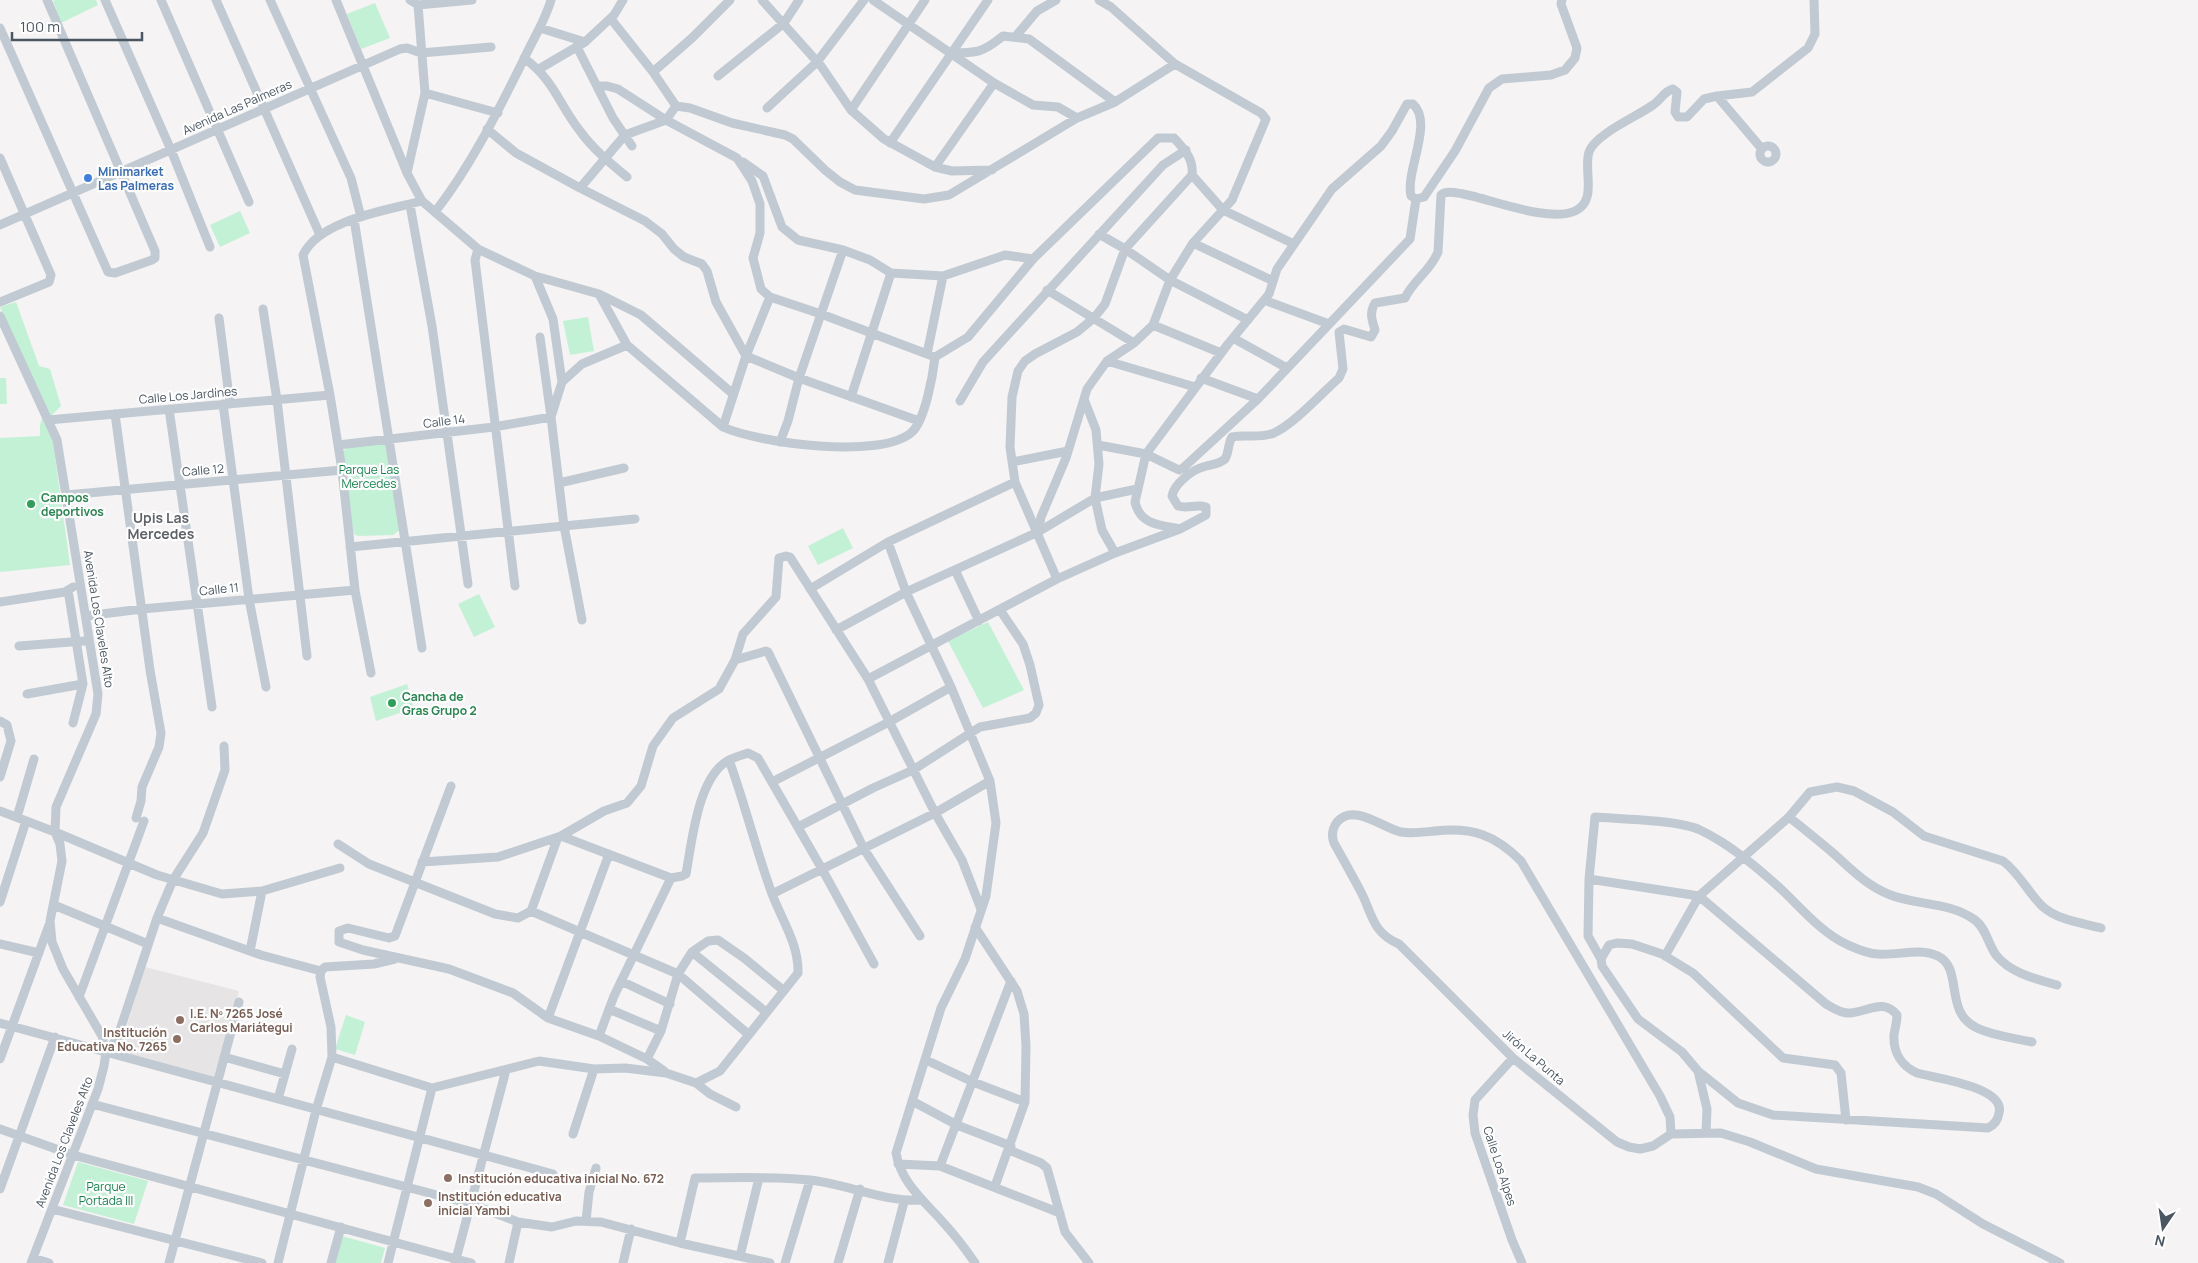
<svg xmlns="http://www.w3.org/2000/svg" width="2198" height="1263" font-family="Manrope,sans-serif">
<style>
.education{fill:#e6e4e5}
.green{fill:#c3f1d5}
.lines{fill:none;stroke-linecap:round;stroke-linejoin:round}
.minor{stroke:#c1cad2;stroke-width:9}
.shop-dot{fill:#3f7fe0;stroke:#fff;stroke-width:2}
.leisure-dot{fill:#2e9e5b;stroke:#fff;stroke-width:2}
.education-dot{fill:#8d6e63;stroke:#fff;stroke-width:2}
.labels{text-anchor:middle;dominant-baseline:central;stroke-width:4.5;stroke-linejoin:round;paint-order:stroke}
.street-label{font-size:12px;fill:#4a5661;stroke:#fff}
.shop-label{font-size:12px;font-weight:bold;fill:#366cbe;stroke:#fff;text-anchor:start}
.park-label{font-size:12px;fill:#17864f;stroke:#fff}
.leisure-label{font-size:12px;font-weight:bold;fill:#27864d;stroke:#fff;text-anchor:start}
.education-label{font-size:12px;font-weight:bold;fill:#785e54;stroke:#fff;text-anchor:start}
.neighbourhood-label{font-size:14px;font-weight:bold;fill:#5f6368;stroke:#fff}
</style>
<rect width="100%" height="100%" fill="#f5f3f3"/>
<!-- education -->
<path class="education" d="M 145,967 L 239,991 L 217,1079 L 123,1053 L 120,1048 Z"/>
<!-- green -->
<path class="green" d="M 55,0 L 96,0 L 98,5 L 61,23 L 53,1 Z
M 375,3 L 390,38 L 361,49 L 347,14 Z
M 240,211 L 250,233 L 220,247 L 210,225 Z
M 16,302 L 39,366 L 50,369 L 61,406 L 50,417 L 0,307 Z
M 588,317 L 594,351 L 570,355 L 563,321 Z
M 0,378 L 6,378 L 7,404 L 0,404 Z
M 42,418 L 53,442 L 70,565 L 0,572 L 0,438 L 40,436 L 40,425 Z
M 387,443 L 400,530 L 393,535 L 359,536 L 355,535 L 353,531 L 342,451 L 350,447 Z
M 843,528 L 853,548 L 818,565 L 808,546 Z
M 479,594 L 495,627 L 474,637 L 458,604 Z
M 988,622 L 1024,690 L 983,708 L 948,641 Z
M 407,684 L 414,708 L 376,721 L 370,697 Z
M 346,1015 L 365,1022 L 355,1055 L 335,1049 Z
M 78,1162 L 148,1181 L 134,1224 L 63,1205 Z
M 342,1236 L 385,1248 L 381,1263 L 335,1263 Z"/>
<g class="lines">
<!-- minor -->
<path class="minor" d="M 105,0 L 171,150 L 210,247
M 161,0 L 249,202
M 216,0 L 320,235
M 270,0 L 351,178 L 361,217
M 336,0 L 407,173 L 422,201 L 478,249 L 535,276 L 553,319 L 562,382
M 410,0 L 418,5 L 472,0
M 762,0 L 821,66 L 851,110 L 884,139 L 935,167 L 952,171 L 992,170
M 873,0 L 994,83 L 1033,105 L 1058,107 L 1077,118
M 611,19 L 653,72 L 676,106
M 0,28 L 108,272 L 115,273 L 152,260 L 155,258 L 155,251 L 47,0
M 540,28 L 585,42
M 1016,36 L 1037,11 L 1056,0
M 577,47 L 613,118 L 632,146
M 951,53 C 977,53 982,53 1003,36 L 1029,39 L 1115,102
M 524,58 C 555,81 558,103 580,131 C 593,149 610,163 627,177
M 539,69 L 585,42 L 614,15 L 623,0
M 653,72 L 692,38 L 730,0
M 718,76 L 784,23 L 799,0
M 598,86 L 607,86 L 618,89 L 666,120 L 737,158 L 752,181 L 760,204 L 760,233 L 753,258 L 761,289 L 770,297 L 821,314 L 935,357
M 425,93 L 498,113
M 1717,96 L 1762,149
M 676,106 L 690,108 L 732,123 L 785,135 L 793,139 L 825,170 L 840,182 L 855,190 L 924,199 L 949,195 L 1077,118 L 1115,102 L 1175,64
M 767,108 L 817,62 L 864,0
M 851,110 L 925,0
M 487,129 L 516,153 L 580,188 L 645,221 L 662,234 L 674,249 L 684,257 L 702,264 L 707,271 L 716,302 L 746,356 L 799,378 L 919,421
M 890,143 L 988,0
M1760 154a8 8 0 1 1 16 0a8 8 0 1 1-16 0Z
M 0,158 L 51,275 L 49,282 L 0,302
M 743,162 L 763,176 L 782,227 L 798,240 L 843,250 L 870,260 L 891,273 L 943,276 L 1005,255 L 1033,259
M 935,167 L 994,83
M 407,173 L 425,93 L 418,5
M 1192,175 L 1223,210 L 1294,244
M 580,188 L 625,135 L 666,120 L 676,106
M 410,205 L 432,326 L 468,584
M 435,212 C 471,166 498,111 524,59 C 533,39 545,21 551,0
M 354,219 L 422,648
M 0,225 L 400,49 L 407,48 L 421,53 L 491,47
M 1099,234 L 1125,249 L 1170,280 L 1248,320
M 1193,243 L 1273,281
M 478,249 L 475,260 L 515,586
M 535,276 L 599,294 L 641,315 L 733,394
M 1047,290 L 1134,343
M 599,294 L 627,345
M 1264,300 L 1329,324
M 263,309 L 277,400 L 307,656
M 0,316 L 57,440 L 98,694 L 96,714 L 56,807 L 55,832 L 60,844 L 62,861 L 50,921 L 52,942 L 63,969 L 102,1036 L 106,1052 L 104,1066 L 98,1089 L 31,1263
M 219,318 L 230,404
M 1153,325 L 1221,353
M 1233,338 L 1287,368
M 927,354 L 943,276
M 935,357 L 968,337 L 1033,259 L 1158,138 L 1174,138 C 1184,149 1194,159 1192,175 L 1125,249 L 1105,304 L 1094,318 L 1077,332 L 1035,354 L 1025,361 L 1018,371 L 1012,397 L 1010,447 L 1015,482 L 1057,579
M 1107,361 L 1195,387
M 1201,378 L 1258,399
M 851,397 L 891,273
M 1084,399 L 1096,430 L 1099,464 L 1095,498 L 1102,530 L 1115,553
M 960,401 L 983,362 L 1163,165 L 1186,150
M 223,404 L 249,599 L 266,687
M 169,409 L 212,707
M 115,414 L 150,670 L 161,733 L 159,747 L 142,787 L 141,801 L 136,818
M 48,420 L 330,395
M 723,427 L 746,356 L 770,297
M 780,442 L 788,421 L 799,378 L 843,250
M 338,445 L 494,427 L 551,417 L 540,337
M 1098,445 L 1146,454 L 1179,470 L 1183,468 L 1258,399 L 1410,239 L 1416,199
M 1012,462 L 1068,451
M 559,483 L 624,468
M 66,495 L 342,470
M 1180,529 C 1160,525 1140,525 1135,502 L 1146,454 L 1228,344 L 1269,294 L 1277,269 L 1332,189 L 1381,146 L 1392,131 L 1407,104 L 1413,104 C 1434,123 1405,171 1411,196 L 1416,199 L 1424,197 L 1455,151 L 1489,88 L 1502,79 L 1551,75 L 1565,70 L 1575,58 L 1577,48 L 1561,4 L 1562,0
M 1038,532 L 1041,517 L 1066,458 L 1087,389 L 1107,361 L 1134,343 L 1153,325 L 1170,280 L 1193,243 L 1232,200 L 1266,119 L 1261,113 L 1175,64 L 1111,7 L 1099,0
M 888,542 L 906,592 L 951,687 L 990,781 L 996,823 L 986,896 L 965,959 L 941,1008 L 896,1153 C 901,1182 922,1199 941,1220 C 953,1233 965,1248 975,1263
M 350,547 L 635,519
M 955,570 L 979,621
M 810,589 L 888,542 L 1015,482
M 0,602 L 65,592 L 73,587
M 86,616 L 142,609 L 355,590
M 582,620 L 564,526 L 551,417 L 562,382 L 582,364 L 627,345 L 723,427 C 758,443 882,460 912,432 C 925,420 933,375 935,357
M 836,630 L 906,592 L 1038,532 L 1095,498 L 1137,489
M 19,646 L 84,641
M 735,660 L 766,651 L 768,652 L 864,849 L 920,936
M 371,673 L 355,590 L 342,470 L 330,395 L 303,255 C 319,220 388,210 422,201
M 868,679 L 1057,579 L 1115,553 L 1180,529 L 1206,515 L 1206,507 C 1196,504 1188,509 1178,506 L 1172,496 C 1174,484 1192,470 1203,467 C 1209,465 1220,464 1225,459 C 1229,453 1228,443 1232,437 C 1245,434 1258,439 1274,433 C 1294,424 1322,393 1339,378 L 1343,369 L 1339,332 L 1344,329 L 1371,337 L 1375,330 C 1372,320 1369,313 1375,303 L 1405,298 C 1413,281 1431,270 1438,252 L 1441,195 L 1444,193 C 1450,191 1457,193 1463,194 C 1491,199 1549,223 1575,211 C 1598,200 1583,171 1589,152 C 1595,134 1638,116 1653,105 C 1661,100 1664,91 1673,89 L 1677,92 L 1675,112 L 1678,117 L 1687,117 L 1704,99 L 1717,96 L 1752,92 L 1808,48 L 1815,34 L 1814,0
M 27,694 L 83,684 L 68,590
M 0,721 L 7,725 L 11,741 L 0,777
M 73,723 L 83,684
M 772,782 L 889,722 L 951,687
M 451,786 L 395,936 L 389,938 L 348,928 L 339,931 L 339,942 L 363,950 L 449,969 L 513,993 L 548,1018 L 599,1036 L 647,1059 L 664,1071
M 0,811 L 55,832 L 157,875 L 222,894 L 262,891 L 340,868
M 17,817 L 34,759
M 1789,817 C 1804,829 1819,841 1833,853 C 1851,869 1866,885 1888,894 C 1916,906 1949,901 1975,920 C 1986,928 1988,944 1996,955 C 2010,973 2036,979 2057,985
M 798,827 L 873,788 L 913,770 L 980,727 L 1030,718 L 1036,713 L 1039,705 L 1030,665 L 1023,644 L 1000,610
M 561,836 L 671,878 L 682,876 L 686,874 C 692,841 698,776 729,760 C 735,757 742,755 748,753 L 758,758 L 822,869 L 874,964
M 338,844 L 369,864 L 495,914 L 518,918 L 531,911 L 678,974 L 748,1034
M 422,862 L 498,857 L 561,836 L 604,811 L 627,803 L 641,786 L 653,746 L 673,718 L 719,689 L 735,660 L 743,634 L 776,597 L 779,558 L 786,556 L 790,557 L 868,679 L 935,813 L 962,860 L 981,909
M 1589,879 L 1699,896 L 1826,1004 C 1833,1008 1840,1013 1848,1013 C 1867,1013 1883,997 1897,1015 C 1897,1022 1895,1028 1894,1035 C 1893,1053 1902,1066 1917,1073 C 1935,1078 2006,1087 1999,1113 C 1998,1120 1994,1125 1988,1128 L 1773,1115 L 1738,1103 L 1698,1071
M 772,894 L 935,813 L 990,781
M 0,902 L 26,821
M 54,905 L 148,944
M 531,911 L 558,837
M 157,918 L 261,955 L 321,971
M 975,927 L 1017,991 L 1024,1014 L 1026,1046 L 1025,1102 L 995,1186
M 0,944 L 39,953
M 250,951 L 262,891
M 692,952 L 766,1012
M 1665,956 L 1699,896 L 1789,817 L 1810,792 L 1837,787 L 1854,791 L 1893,812 L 1924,836 L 2003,861 C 2019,873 2028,892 2042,906 C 2057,920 2082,923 2101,928
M 1601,959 L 1588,936 L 1589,879 L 1595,817 C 1620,819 1680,820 1700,830 C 1730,844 1758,868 1782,890 C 1801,908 1822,933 1846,944 C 1855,948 1867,954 1878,954 C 1897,956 1919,947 1938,956 C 1964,969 1943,1012 1977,1028 C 1994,1036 2014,1038 2032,1042
M 621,981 L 670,1004
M 79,997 L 144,821
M 609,1009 L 661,1031
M 548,1018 L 609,854
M 0,1023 L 553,1174
M 599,1036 L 614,996 L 671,878
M 106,1052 L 117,1039 L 157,918 L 173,880 L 203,833 L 225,770 L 224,746
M 224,1057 L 285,1074
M 332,1057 L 432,1088 L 539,1061 L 594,1069 L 625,1068 L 666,1073 L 696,1083 L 720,1071 L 798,973 C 799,945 782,920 772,894 C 756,850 745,804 729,760
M 1513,1058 L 1475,1100 L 1473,1115 L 1475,1133 L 1512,1240 L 1522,1263
M 0,1059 L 49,925
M 647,1059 L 661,1031 L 678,974 L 692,952 L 708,941 L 718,940 L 744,958 L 783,990
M 926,1060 L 973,1082 L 1025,1102
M 696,1083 L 710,1094 L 736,1107
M 278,1099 L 292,1049
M 912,1101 L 957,1125 L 1011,1146
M 92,1104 L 471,1204 L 518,1222 L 552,1227 L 576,1221 L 601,1222 L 680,1243 L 770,1263
M 0,1129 L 73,1155 L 471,1263
M 1706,1132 L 1707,1109 L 1698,1071 L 1682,1052 L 1638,1019 L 1602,966 L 1601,959 L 1609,945 L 1617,943 L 1632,944 L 1662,954 L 1693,973 L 1783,1058 L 1835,1065 L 1841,1073 L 1846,1120
M 573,1134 L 594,1069
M 1671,1134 L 1670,1117 L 1660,1096 L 1521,861 C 1495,835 1473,827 1435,831 C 1424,832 1412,834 1401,832 C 1384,829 1354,802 1337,822 C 1332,829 1331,835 1334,843 C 1343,859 1352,875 1361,892 C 1372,913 1372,933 1399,944 L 1513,1058 L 1617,1142 L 1629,1147 L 1640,1149 L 1653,1146 L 1671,1134 L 1721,1133 L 1750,1142 L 1816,1169 L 1918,1187 L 1936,1194 L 1983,1224 L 2060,1263
M 1009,1150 L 1041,1163 L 1047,1168 L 1065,1232 L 1089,1263
M 898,1164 L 940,1166 L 1060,1213
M 940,1166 L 1011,981
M 0,1189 L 55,1037
M 52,1209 L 262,1263
M 586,1221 L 589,1192 L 596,1168
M 680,1243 L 695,1178 C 733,1178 772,1176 810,1180 C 847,1184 887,1203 922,1200
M 740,1256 L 759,1178
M 33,1258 L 49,1263
M 169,1263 L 239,1002
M 278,1263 L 316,1110 L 332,1057 L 331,1027 L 320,977 L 321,971 L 325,967 L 374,964 L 395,959
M 331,1263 L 341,1227
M 388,1263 L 432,1088
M 455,1263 L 506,1070
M 509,1263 L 518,1222
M 623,1263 L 631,1229
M 785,1263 L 810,1180
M 838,1263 L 860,1189
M 888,1263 L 904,1202"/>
</g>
<!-- markers -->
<circle class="shop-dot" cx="88" cy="178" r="5"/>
<g class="leisure-dot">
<circle cx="31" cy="504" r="5"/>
<circle cx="392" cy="703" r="5"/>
</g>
<g class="education-dot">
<circle cx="180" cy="1020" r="5"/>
<circle cx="177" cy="1039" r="5"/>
<circle cx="448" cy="1178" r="5"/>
<circle cx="428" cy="1203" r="5"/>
</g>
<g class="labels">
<!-- street labels -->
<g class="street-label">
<text transform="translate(237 107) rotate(-24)">Avenida Las Palmeras</text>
<text transform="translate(188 395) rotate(-5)">Calle Los Jardínes</text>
<text transform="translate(444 421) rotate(-7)">Calle 14</text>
<text transform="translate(203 470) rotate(-5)">Calle 12</text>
<text transform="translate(219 589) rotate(-6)">Calle 11</text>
<text transform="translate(99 619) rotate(81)">Avenida Los Claveles Alto</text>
<text transform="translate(1534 1057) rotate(41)">Jirón La Punta</text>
<text transform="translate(64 1142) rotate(-69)">Avenida Los Claveles Alto</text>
<text transform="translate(1500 1166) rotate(72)">Calle Los Alpes</text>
</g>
<!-- shop labels -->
<g class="shop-label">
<text x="98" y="171">Minimarket<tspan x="98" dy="14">Las Palmeras</tspan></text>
</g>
<!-- park labels -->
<g class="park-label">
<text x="369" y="469">Parque Las<tspan x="369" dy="14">Mercedes</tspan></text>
<text x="106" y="1186">Parque<tspan x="106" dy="14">Portada III</tspan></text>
</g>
<!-- leisure labels -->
<g class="leisure-label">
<text x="41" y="497">Campos<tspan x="41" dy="14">deportivos</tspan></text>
<text x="402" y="696">Cancha de<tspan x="402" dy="14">Gras Grupo 2</tspan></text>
</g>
<!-- education labels -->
<g class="education-label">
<text x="190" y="1013">I.E. Nº 7265 José<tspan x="190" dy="14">Carlos Mariátegui</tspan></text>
<text x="167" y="1032" text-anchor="end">Institución<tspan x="167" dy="14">Educativa No. 7265</tspan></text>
<text x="458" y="1178">Institución educativa inicial No. 672</text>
<text x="438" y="1196">Institución educativa<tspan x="438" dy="14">inicial Yambi</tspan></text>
</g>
<!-- neighbourhood labels -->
<g class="neighbourhood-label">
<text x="161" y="517">Upis Las<tspan x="161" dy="16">Mercedes</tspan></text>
</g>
</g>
<!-- north arrow -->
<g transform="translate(2163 1228) rotate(193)" stroke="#ffffff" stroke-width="4" paint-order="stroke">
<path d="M0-4L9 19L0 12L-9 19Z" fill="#4a5661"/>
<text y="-8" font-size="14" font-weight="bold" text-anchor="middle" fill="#4a5661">N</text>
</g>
<!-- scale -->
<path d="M12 32v8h130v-8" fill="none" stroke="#4a5661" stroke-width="2.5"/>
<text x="20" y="32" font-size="15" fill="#4a5661" stroke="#ffffff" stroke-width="4" paint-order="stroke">100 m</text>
</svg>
